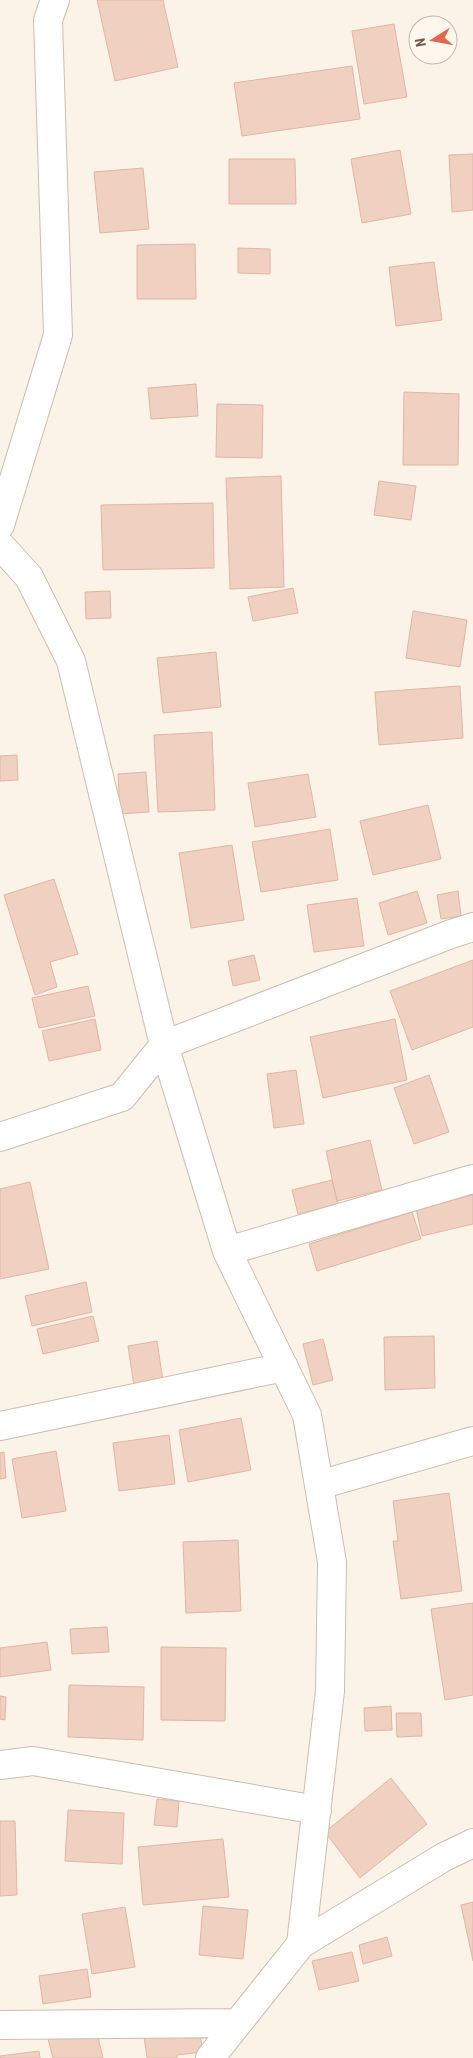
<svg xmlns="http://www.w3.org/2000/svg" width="473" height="2058" font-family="'Roboto Condensed',sans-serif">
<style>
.building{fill:#f0d0c1;stroke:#e2b6a2}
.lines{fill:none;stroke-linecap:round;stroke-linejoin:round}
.minor-casing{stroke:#cfbcb1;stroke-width:30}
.minor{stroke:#fff;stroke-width:28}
</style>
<rect width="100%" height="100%" fill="#fcf3e8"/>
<!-- building -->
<path class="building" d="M 97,0 L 163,0 L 178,67 L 115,81 Z
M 394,24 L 407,97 L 364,104 L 352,31 Z
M 352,66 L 360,119 L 242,136 L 234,83 Z
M 400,150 L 411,214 L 362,223 L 351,159 Z
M 473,154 L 473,210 L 452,212 L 449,155 Z
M 229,159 L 295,159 L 296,204 L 229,204 Z
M 143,168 L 149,229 L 100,233 L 94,172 Z
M 195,244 L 196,299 L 137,299 L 137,245 Z
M 238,248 L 270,249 L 270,274 L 238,273 Z
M 434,262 L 442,320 L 396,326 L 389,267 Z
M 196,384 L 198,416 L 151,419 L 148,388 Z
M 404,392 L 459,394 L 458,465 L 403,465 Z
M 217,404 L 263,405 L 262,458 L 216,457 Z
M 281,476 L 284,587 L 230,589 L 226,478 Z
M 379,481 L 416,486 L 411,520 L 374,515 Z
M 213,503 L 214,568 L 103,570 L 101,505 Z
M 293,588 L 298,613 L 253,621 L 248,597 Z
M 110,591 L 111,618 L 86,619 L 85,592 Z
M 413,611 L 467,620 L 460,667 L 406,658 Z
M 216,652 L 221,707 L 163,713 L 157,658 Z
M 460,686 L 463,738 L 379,745 L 375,692 Z
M 212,732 L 215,810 L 158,812 L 154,735 Z
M 17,755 L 18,780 L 0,781 L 0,756 Z
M 146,772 L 149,812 L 120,814 L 118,774 Z
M 308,774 L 316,817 L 255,827 L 248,783 Z
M 428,805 L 441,859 L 373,875 L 360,821 Z
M 330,829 L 338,880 L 261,892 L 252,842 Z
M 232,845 L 244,920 L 191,928 L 179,853 Z
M 54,879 L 78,954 L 50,962 L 57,987 L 35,995 L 4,895 Z
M 417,891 L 427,923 L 388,935 L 379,903 Z
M 458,891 L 461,916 L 441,919 L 437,895 Z
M 357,898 L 364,946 L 314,952 L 307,905 Z
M 254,955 L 260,980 L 233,986 L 228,961 Z
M 473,960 L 473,1027 L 412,1050 L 390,991 Z
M 88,986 L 95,1016 L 39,1028 L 32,998 Z
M 95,1019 L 101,1050 L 49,1061 L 42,1031 Z
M 395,1019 L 407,1080 L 323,1098 L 310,1037 Z
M 296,1070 L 304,1124 L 274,1128 L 267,1074 Z
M 429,1075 L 449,1132 L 414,1144 L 394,1088 Z
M 370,1140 L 382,1190 L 337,1201 L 326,1151 Z
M 332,1180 L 338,1204 L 298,1214 L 292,1190 Z
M 30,1182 L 49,1269 L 0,1279 L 0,1189 Z
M 473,1195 L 473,1224 L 422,1236 L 416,1208 Z
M 412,1212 L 421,1239 L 317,1271 L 309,1244 Z
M 86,1282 L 92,1312 L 32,1326 L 25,1296 Z
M 93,1316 L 99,1341 L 43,1354 L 37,1329 Z
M 434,1336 L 435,1388 L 385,1390 L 384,1337 Z
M 323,1339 L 333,1380 L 313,1385 L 303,1344 Z
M 157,1341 L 164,1388 L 135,1393 L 128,1346 Z
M 241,1418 L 251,1470 L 188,1482 L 179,1430 Z
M 169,1435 L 175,1484 L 119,1491 L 113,1443 Z
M 56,1451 L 66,1511 L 22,1518 L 12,1459 Z
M 4,1452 L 6,1478 L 0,1479 L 0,1453 Z
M 449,1493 L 462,1591 L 401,1599 L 393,1541 L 398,1541 L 393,1501 Z
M 238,1540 L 241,1611 L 186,1613 L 183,1542 Z
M 473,1603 L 473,1695 L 445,1700 L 431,1609 Z
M 107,1627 L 109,1652 L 72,1654 L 70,1629 Z
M 47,1642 L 51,1670 L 0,1677 L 0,1648 Z
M 161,1647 L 226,1648 L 225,1721 L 161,1720 Z
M 69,1685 L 144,1687 L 143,1740 L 68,1737 Z
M 0,1696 L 6,1697 L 5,1720 L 0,1719 Z
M 391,1706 L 392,1730 L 365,1731 L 364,1708 Z
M 396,1713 L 421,1713 L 422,1736 L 397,1737 Z
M 391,1778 L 427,1824 L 360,1878 L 325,1832 Z
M 157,1799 L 179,1801 L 177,1827 L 154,1825 Z
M 68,1810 L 124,1813 L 122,1864 L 65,1861 Z
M 0,1821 L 15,1821 L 17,1895 L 0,1896 Z
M 223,1839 L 229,1897 L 143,1905 L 138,1847 Z
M 473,1902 L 473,1961 L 461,1905 Z
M 203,1906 L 248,1910 L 243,1959 L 199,1955 Z
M 125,1907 L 135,1967 L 92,1974 L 82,1914 Z
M 387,1937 L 392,1956 L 363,1964 L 359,1945 Z
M 352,1952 L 359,1981 L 319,1990 L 312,1961 Z
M 87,1969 L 91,1997 L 43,2004 L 39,1976 Z
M 198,2022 L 203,2052 L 177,2055 L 177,2058 L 147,2058 L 143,2030 Z
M 95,2024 L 103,2058 L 53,2058 L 47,2035 Z
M 39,2051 L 40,2058 L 0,2058 L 0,2056 Z"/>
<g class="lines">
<!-- minor casing -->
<g class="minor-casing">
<path id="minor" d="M 0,525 L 58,335 L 48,20 L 55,0
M 0,545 L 29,577 L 71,661 L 164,1045 L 227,1251 L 307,1415 L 332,1562 L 330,1691 L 301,1944
M 0,1137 L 122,1097 L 164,1045 L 451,934 L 473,927
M 227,1251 L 473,1179
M 0,1426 L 284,1367
M 319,1485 L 473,1441
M 0,1765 L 33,1761 L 317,1810
M 0,2025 L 236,2023
M 210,2058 L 301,1944 L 444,1857 L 473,1843"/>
</g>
<!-- minor -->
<use href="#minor" class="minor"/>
</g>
<!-- north arrow -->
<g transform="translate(433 40) rotate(259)"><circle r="24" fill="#fef7ee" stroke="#c7b7ae"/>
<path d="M0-4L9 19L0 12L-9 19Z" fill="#e06852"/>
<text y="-8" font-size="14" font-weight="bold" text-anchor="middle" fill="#75584d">N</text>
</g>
</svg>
